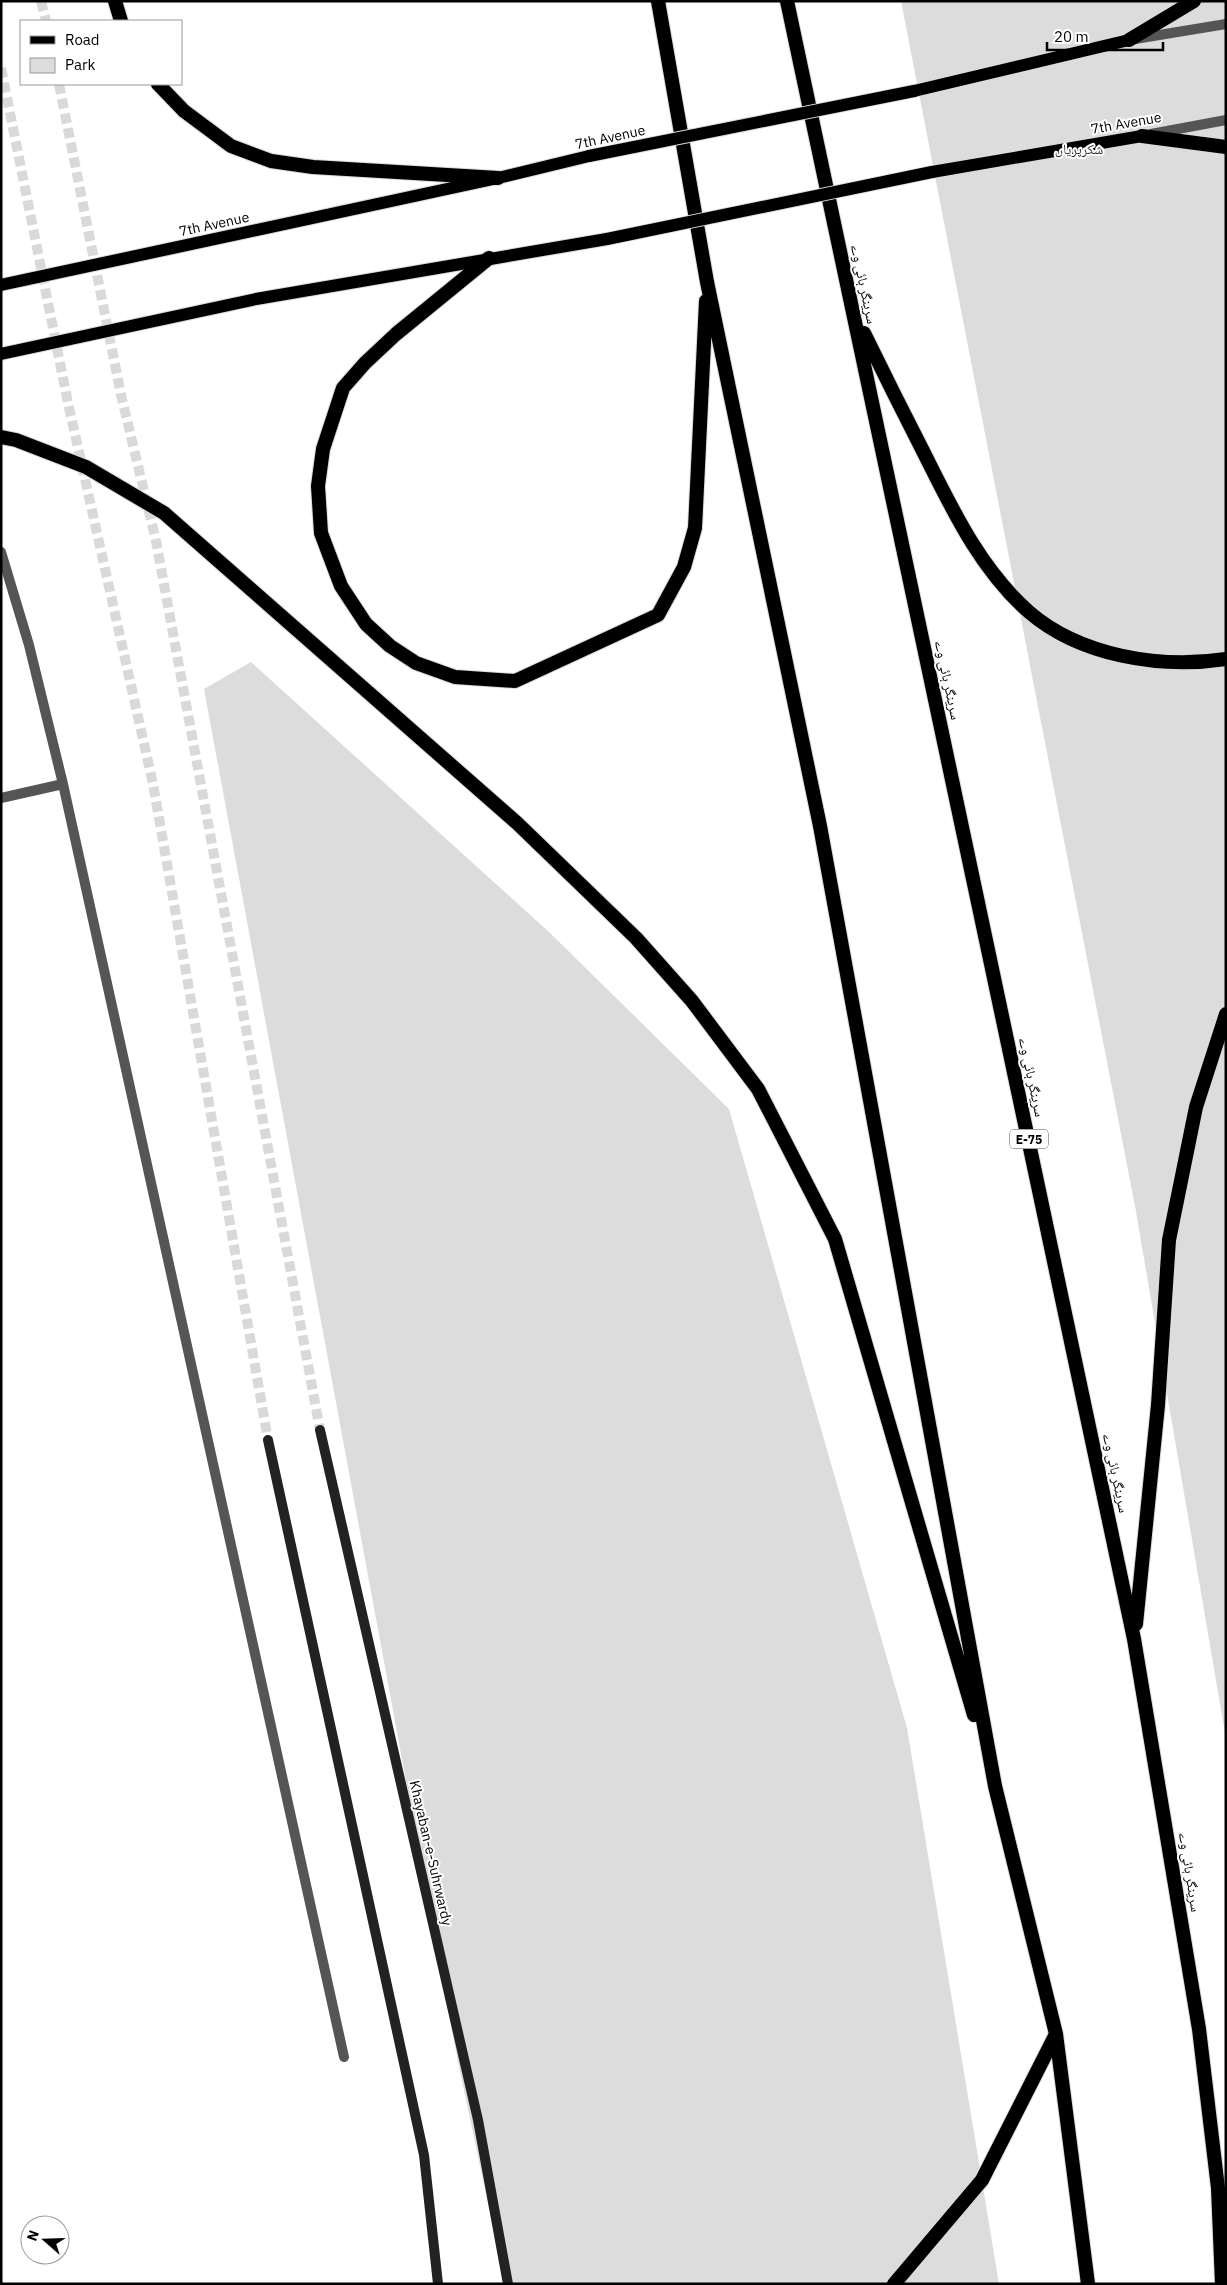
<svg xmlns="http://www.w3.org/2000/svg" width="1227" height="2285" font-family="'IBM Plex Sans','Noto Naskh Arabic',sans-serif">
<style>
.green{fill:#dcdcdc}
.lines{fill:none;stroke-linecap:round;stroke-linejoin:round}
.secondary-tunnel{stroke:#d9d9d9;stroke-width:10;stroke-dasharray:10 5;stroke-linecap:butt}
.primary-casing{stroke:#dbdbdb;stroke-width:14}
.trunk-casing{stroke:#dbdbdb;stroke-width:16}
.minor{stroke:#555;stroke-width:10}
.tertiary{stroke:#555;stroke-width:10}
.secondary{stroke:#222;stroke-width:10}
.primary{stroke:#000;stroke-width:12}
.trunk{stroke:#000;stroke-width:14}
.primary-bridge-casing{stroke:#dbdbdb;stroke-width:14;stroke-linecap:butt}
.primary-bridge{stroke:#000;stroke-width:12}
.labels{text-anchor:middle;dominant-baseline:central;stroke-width:4;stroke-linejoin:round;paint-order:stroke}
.shield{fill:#fff;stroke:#4c4c4c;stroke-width:1}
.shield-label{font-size:12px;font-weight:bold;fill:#000}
.street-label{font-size:14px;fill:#000;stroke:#fff}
.park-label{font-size:14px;fill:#333;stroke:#fff}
</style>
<rect width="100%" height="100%" fill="#fff"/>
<!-- green -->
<path class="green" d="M 901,1 L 1226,1 L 1226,1739 L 1135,1206 Z
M 251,662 L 549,932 L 729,1109 L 907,1728 L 999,2284 L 505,2284 L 458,2062 L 204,689 Z"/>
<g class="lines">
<!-- secondary-tunnel -->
<path class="secondary-tunnel" d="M 41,1 L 46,21
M 1,68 L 68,403 L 153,784 L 268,1440
M 59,84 L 121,395 L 156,541 L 320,1430"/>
<!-- primary casing -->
<g class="primary-casing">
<path id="primary" d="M 914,91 L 1129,40
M 932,172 L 1142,136
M 1,285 L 498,178 L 589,156
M 1,354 L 256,299 L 607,239"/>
</g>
<!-- trunk casing -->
<g class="trunk-casing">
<path id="trunk" d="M 115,1 L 121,21
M 658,1 L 707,282 L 820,826 L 995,1786 L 1056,2034 L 1088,2284
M 787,1 L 1134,1639 L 1199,2029 L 1218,2188 L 1222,2284
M 1129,40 L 1194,1
M 158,84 L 184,111 L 231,146 L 271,161 L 313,167 L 498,178
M 1142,136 L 1226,147
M 489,258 L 396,334 L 365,363 L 343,388 L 323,449 L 318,486 L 321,533 L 341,586 L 366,624 L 390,646 L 416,663 L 455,677 L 515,681 L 658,615 L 684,567 L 695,528 L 706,301
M 864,333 C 884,374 904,414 925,455 C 953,511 981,570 1029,612 C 1080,656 1160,669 1226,659
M 1,437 L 16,440 L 86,467 L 164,513 L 517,823 L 636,938 L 692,1001 L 758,1089 L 835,1239 L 974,1715
M 1136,1624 L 1158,1405 L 1169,1240 L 1196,1107 L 1226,1014
M 894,2284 L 982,2180 L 1056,2034"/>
</g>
<!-- minor -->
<path class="minor" d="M 1,552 L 29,645 L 63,784 L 344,2057
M 1,798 L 63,784"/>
<!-- tertiary -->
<path class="tertiary" d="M 1135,39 L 1226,24
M 1151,134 L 1226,120"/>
<!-- secondary -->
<path class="secondary" d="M 320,1430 L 478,2120 L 508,2284
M 268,1440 L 424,2155 L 438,2284"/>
<!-- primary -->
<use href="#primary" class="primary"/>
<!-- trunk -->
<use href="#trunk" class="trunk"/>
<!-- primary-bridge casing -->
<g class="primary-bridge-casing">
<path id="primary-bridge" d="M 589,156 L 914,91
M 607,239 L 932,172"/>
</g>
<!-- primary-bridge -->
<use href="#primary-bridge" class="primary-bridge"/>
</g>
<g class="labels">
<!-- shield labels -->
<rect class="shield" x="1010" y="1129.5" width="38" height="19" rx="4"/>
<g class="shield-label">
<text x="1029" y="1139">E-75</text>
</g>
<!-- street labels -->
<g class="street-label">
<text transform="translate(1126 123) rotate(-10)">7th Avenue</text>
<text transform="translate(610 137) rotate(-12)">7th Avenue</text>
<text transform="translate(214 224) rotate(-12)">7th Avenue</text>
<text transform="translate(864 284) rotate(78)">سرینگر ہائی وے</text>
<text transform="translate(948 680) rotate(78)">سرینگر ہائی وے</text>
<text transform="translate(1032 1077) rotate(78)">سرینگر ہائی وے</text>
<text transform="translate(1116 1473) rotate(78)">سرینگر ہائی وے</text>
<text transform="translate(431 1853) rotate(77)">Khayaban-e-Suhrwardy</text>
<text transform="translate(1190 1872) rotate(81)">سرینگر ہائی وے</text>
</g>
<!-- park labels -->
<g class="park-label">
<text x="1079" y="149">شکرپریاں</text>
</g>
</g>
<!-- border -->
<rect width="1227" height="2285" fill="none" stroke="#000000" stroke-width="5"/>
<!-- legend -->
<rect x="20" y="20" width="162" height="65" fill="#ffffff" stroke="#999999"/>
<rect x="30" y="36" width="25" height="8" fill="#000000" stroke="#999999"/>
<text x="65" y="45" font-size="15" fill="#000000">Road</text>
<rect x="30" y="58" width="25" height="15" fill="#dcdcdc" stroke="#999999"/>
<text x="65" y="70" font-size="15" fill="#000000">Park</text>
<!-- north arrow -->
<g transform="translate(45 2240) rotate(290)"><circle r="24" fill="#ffffff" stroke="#999999"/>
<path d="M0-4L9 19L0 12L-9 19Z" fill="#000000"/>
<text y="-8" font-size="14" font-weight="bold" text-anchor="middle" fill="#000000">N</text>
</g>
<!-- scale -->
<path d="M1047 42v8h116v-8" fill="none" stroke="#000000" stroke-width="2.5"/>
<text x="1054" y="42" font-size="15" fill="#000000" stroke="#ffffff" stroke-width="4" paint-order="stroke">20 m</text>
</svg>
